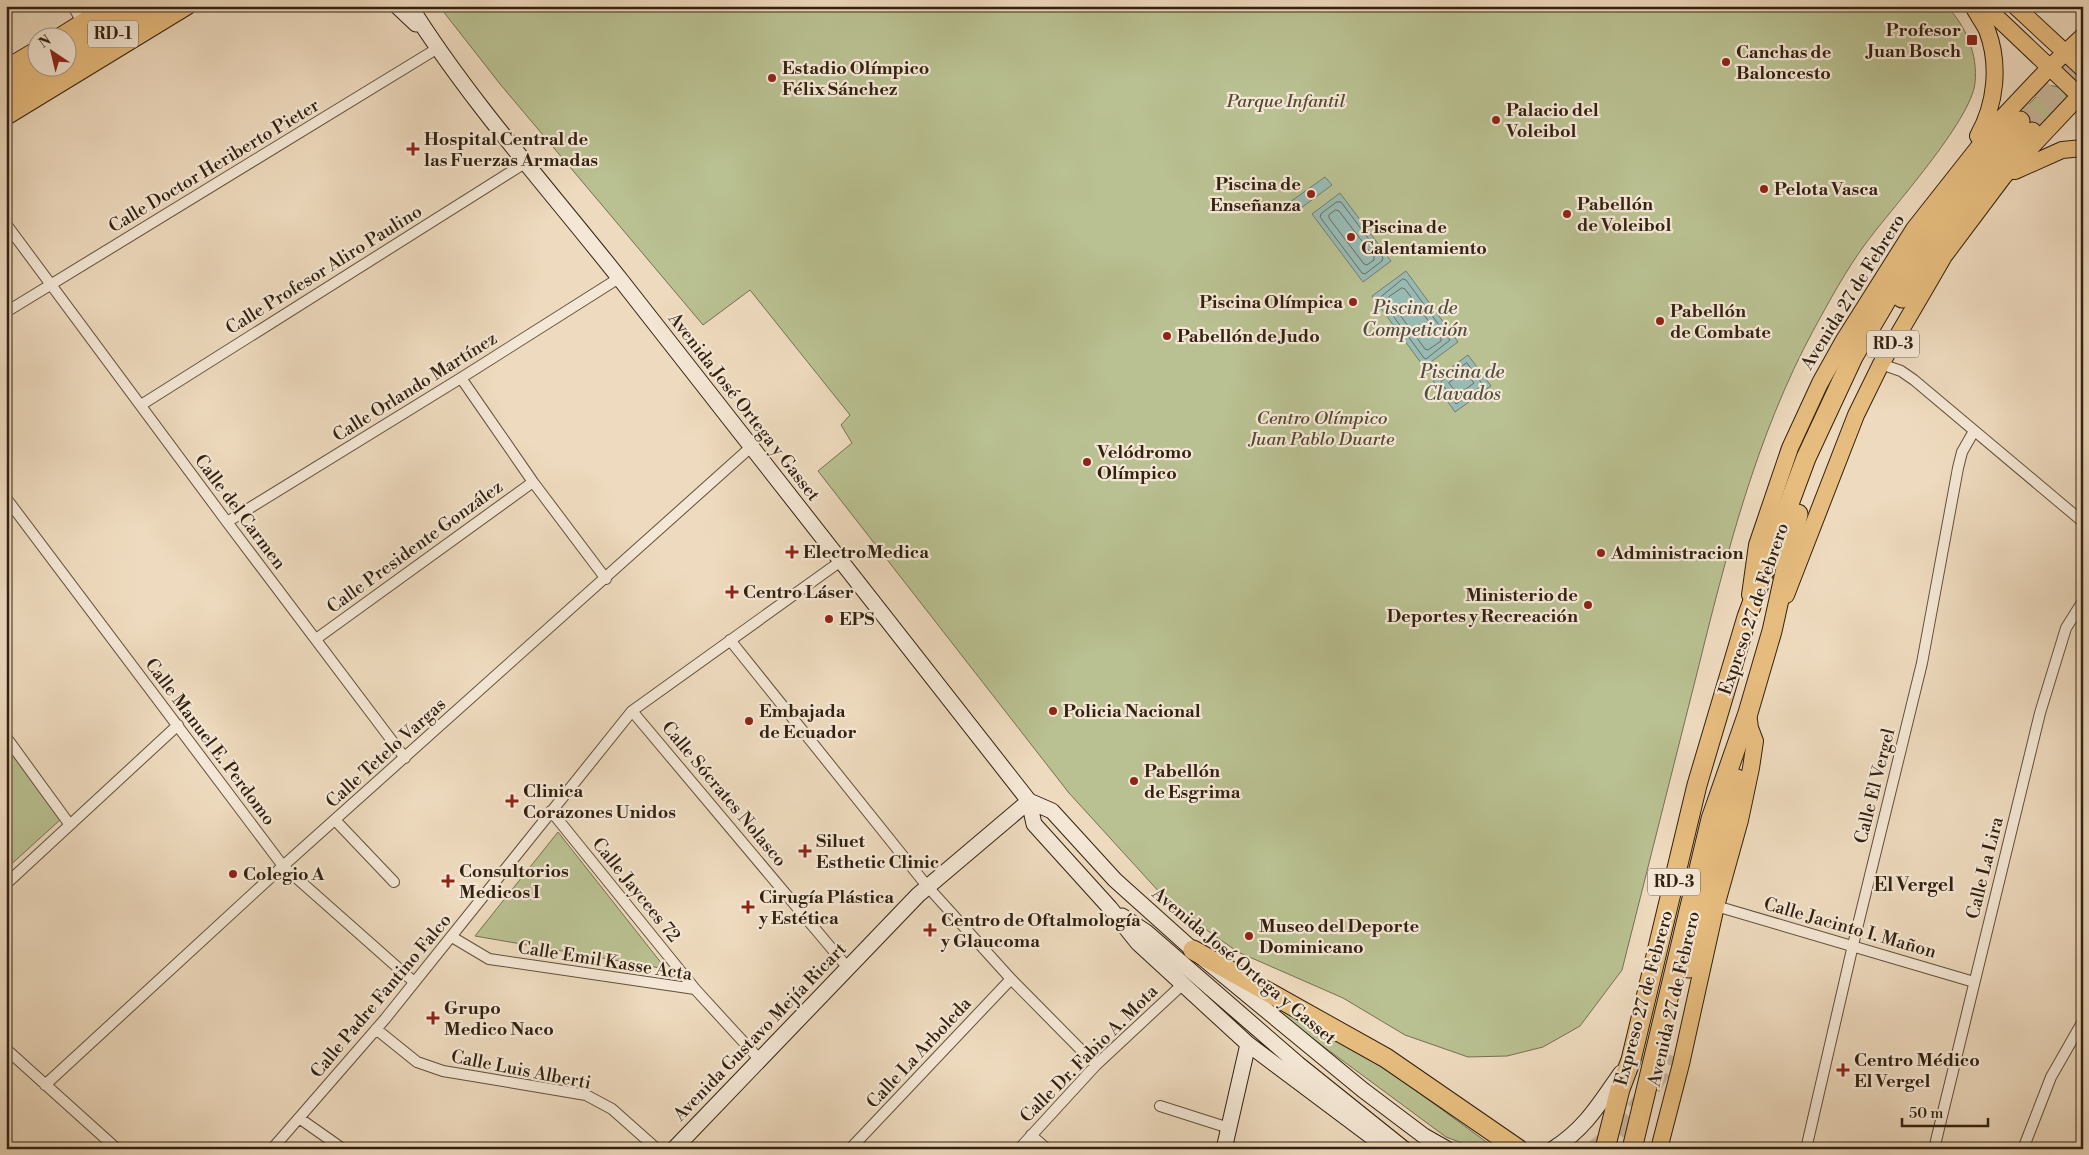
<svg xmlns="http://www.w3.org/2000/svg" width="2089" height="1155" font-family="'Libre Bodoni',serif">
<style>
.green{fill:#b9c091;stroke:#767050}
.water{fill:#99bab3;stroke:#707d72}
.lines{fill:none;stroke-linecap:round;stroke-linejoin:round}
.shore{stroke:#666e62;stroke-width:1}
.highway-tunnel{stroke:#c8b59b;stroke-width:19;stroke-dasharray:19 9;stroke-linecap:butt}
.street-casing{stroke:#614f3c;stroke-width:12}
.secondary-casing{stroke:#322110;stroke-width:17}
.primary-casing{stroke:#322110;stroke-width:18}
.highway-casing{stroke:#322110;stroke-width:21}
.street{stroke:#f4e7d5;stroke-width:10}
.secondary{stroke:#f4e7d5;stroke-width:15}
.primary{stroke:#e7bd7f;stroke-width:16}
.highway{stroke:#e7bd7f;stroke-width:19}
.poi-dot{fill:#8f2418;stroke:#f4e7d5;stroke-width:2}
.labels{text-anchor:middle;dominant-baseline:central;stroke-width:4.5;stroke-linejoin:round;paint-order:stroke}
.shield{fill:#f4e7d5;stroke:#6c5c4b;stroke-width:1}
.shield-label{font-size:16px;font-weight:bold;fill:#322110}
.poi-label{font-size:18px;font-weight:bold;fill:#322110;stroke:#f4e7d5;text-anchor:start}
.park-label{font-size:18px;font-style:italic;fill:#544930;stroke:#f4e7d5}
.street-label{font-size:18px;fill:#322110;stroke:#f4e7d5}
.water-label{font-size:19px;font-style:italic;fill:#514f41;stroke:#f4e7d5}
.neighbourhood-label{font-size:19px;font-weight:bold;fill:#322110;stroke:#f4e7d5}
</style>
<rect width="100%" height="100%" fill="#eedabe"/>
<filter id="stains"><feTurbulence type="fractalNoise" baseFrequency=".004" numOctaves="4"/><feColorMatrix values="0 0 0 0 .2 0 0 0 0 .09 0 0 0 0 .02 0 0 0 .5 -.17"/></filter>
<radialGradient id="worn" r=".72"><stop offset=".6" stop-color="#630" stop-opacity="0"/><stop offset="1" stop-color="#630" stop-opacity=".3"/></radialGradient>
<!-- green -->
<path class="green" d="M 439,6 L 1946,6 C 1966,25 1978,55 1975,83 C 1971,121 1891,209 1866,243 C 1846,270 1830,300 1814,329 C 1756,436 1726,556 1697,673 C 1672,772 1647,871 1622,970 L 1580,1026 L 1543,1047 L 1507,1056 L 1468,1057 L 1405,1035 L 1343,998 L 1238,952 L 1172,906 L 1069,793 L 818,471 L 852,443 L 841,425 L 850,415 L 750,290 L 703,325 L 500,84 Z
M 2048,85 C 2061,87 2064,88 2068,101 L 2037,136 L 2017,116 Z
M 6,745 L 61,819 L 6,869 Z
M 558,832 L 666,969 L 475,936 Z
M 1251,993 L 1338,1037 L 1389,1071 L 1496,1149 L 1478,1149 L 1446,1137 Z"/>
<!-- water -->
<path class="water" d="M 1325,177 L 1332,185 L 1297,211 L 1290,202 Z
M 1340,193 L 1391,261 L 1363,282 L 1312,214 Z
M 1406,271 L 1458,342 L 1424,367 L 1372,296 Z
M 1468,355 L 1491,386 L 1455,412 L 1433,381 Z"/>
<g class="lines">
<!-- shore -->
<path class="shore" d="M 1337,202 L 1341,202 L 1383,258 L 1382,261 L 1365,274 L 1362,273 L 1320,217 L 1321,214 Z
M 1336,210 L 1339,211 L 1374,257 L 1374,260 L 1367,265 L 1364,264 L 1329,218 L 1329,215 Z
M 1403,279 L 1406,280 L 1450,340 L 1426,359 L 1424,358 L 1380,298 Z
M 1402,288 L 1405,289 L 1441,338 L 1441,341 L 1428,350 L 1425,349 L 1389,300 L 1389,297 Z
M 1467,363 L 1483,385 L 1456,404 L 1441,382 Z
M 1465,371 L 1474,383 L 1458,395 L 1449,383 Z"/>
<!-- highway-tunnel -->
<path class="highway-tunnel" d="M 2020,121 L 2083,56
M 2032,132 L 2083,77
M 1595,1149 C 1627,1125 1653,1092 1668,1054"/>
<!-- street casing -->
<g class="street-casing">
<path id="street" d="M 73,6 L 82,22
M 6,224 L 227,522 L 405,758
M 6,312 L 438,48
M 1881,364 L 1901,371 L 1914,380 L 2083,522
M 461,378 L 533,482 L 606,579
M 141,405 L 525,163
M 6,498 L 283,866 L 414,982
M 227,522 L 461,378 L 619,278
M 316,639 L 533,482
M 730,640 L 927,886 L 1011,979 L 1096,1065
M 632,711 L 848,968
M 6,737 L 70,825
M 551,811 L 695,989 L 760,1060
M 335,820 L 394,882
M 6,884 L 178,725
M 1716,906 L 1974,982
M 452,937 L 489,959 L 695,989
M 376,1029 L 417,1062 L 443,1071 L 586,1095 L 612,1109 L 657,1149
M 6,1049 L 117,1149
M 45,1085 L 283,866 L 751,447
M 1160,1106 L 1229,1128
M 299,1118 L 343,1149
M 1031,1135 L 1047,1149
M 272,1149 L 385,1019 L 632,711 L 841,561
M 850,1149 L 1011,979
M 1019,1149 L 1096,1065 L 1183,984
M 1806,1149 L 1853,945 L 1922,663 L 1958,468 L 1962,452 L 1974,431
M 1934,1149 L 2040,713 L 2066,628 L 2083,601
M 2023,1149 L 2051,1077 L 2083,1021"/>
</g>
<!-- secondary casing -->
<g class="secondary-casing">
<path id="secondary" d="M 397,6 L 416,24
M 410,6 C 471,103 549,189 620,279 C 757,452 893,626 1029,801 L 1034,824 L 1110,908 L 1138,943 L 1248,1044 L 1388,1149
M 1029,801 L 1052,811 L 1115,880 L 1193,950 L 1363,1090 L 1424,1136 L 1447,1149
M 1122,916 L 1146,932 L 1298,1064 L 1404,1149
M 674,1149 L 918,895 L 1029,801
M 1224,1149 L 1248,1044
M 1553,1149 C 1585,1129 1600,1103 1621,1073"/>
</g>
<!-- primary casing -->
<g class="primary-casing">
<path id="primary" d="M 1973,6 C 1977,14 1983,22 1987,30 C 2000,64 1996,104 1978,136
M 1985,6 L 2083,99
M 2015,6 L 2083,69
M 57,38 L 108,6
M 6,68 L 38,49
M 6,117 L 188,6
M 2015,171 L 2062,150 L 2083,148
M 1750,595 L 1757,545 L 1790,448 L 1820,383 L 1844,340 L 1914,229 L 2000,120 L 2050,67 L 2083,36
M 1786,595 L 1856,415 L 1881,364 L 1929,282 L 1944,256 L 2004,176 L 2083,92
M 1659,1149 L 1681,1064 L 1716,906 L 1740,820 L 1751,768 L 1755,741 L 1750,728 L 1748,713"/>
</g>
<!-- highway casing -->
<g class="highway-casing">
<path id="highway" d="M 68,45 L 130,6
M 68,62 L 158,6
M 6,83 L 38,63
M 6,100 L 59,68
M 1902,298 C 1939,238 1985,184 2032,132
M 1193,950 L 1386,1058 L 1518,1149
M 1689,968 L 1737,779
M 1605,1149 L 1620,1089 L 1631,1060 L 1697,785 L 1747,617 L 1806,458 L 1853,357 L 1900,277 L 1953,202 L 1983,162 L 2020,121
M 1632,1149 L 1711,819 L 1748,713 L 1772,631 L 1798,514"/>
</g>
<!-- street -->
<use href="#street" class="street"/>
<!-- secondary -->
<use href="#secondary" class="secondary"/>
<!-- primary -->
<use href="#primary" class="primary"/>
<!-- highway -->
<use href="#highway" class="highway"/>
</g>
<!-- markers -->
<g class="poi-dot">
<rect x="1966" y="34" width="12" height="12" rx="2.5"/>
<circle cx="1726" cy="62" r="5"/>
<circle cx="772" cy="78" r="5"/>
<circle cx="1496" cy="120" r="5"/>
<path d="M410.5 141.5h5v5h5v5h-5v5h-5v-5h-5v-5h5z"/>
<circle cx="1764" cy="189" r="5"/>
<circle cx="1311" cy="194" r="5"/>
<circle cx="1567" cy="214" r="5"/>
<circle cx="1351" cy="237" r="5"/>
<circle cx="1353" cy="302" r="5"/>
<circle cx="1660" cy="321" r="5"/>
<circle cx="1167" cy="336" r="5"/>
<circle cx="1087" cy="462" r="5"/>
<path d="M789.5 544.5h5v5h5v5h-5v5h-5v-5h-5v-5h5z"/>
<circle cx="1601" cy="553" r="5"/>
<path d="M729.5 584.5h5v5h5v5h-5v5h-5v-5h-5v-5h5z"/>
<circle cx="1588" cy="605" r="5"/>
<circle cx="829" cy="619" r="5"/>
<circle cx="1053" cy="711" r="5"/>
<circle cx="749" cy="721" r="5"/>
<circle cx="1134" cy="781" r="5"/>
<path d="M509.5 793.5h5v5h5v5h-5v5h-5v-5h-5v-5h5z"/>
<path d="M802.5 843.5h5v5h5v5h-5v5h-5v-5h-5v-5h5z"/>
<circle cx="233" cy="874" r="5"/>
<path d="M445.5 873.5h5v5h5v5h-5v5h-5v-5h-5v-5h5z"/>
<path d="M745.5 899.5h5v5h5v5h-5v5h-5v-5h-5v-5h5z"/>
<path d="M927.5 922.5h5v5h5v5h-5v5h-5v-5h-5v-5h5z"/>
<circle cx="1249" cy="936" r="5"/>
<path d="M430.5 1010.5h5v5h5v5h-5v5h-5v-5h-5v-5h5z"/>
<path d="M1840.5 1062.5h5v5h5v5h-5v5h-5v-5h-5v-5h5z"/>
</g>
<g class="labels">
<!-- shield labels -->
<g class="shield">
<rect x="88" y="20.5" width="50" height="27" rx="4"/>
<rect x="1867" y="330.5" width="52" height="27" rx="4"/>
<rect x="1648" y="868.5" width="52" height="27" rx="4"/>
</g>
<g class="shield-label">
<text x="113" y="34">RD-1</text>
<text x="1893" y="344">RD-3</text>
<text x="1674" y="882">RD-3</text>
</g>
<!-- poi labels -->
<g class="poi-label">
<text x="1961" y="30" text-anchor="end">Profesor<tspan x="1961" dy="21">Juan Bosch</tspan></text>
<text x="1736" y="52">Canchas de<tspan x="1736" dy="21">Baloncesto</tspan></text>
<text x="782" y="68">Estadio Olímpico<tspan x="782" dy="21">Félix Sánchez</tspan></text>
<text x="1506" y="110">Palacio del<tspan x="1506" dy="21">Voleibol</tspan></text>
<text x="424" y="139">Hospital Central de<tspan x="424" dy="21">las Fuerzas Armadas</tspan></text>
<text x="1301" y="184" text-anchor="end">Piscina de<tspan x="1301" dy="21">Enseñanza</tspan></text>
<text x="1774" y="189">Pelota Vasca</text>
<text x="1577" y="204">Pabellón<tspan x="1577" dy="21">de Voleibol</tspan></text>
<text x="1361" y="227">Piscina de<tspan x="1361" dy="21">Calentamiento</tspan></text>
<text x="1343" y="302" text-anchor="end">Piscina Olímpica</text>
<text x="1670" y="311">Pabellón<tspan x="1670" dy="21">de Combate</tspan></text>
<text x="1177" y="336">Pabellón de Judo</text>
<text x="1097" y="452">Velódromo<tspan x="1097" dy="21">Olímpico</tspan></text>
<text x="803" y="552">ElectroMedica</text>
<text x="1611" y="553">Administracion</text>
<text x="743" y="592">Centro Láser</text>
<text x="1578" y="595" text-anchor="end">Ministerio de<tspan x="1578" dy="21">Deportes y Recreación</tspan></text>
<text x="839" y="619">EPS</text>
<text x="759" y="711">Embajada<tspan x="759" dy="21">de Ecuador</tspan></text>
<text x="1063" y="711">Policia Nacional</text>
<text x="1144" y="771">Pabellón<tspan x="1144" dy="21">de Esgrima</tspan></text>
<text x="523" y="791">Clinica<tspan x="523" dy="21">Corazones Unidos</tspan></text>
<text x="816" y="841">Siluet<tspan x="816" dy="21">Esthetic Clinic</tspan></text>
<text x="459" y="871">Consultorios<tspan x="459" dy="21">Medicos I</tspan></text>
<text x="243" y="874">Colegio A</text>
<text x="759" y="897">Cirugía Plástica<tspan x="759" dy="21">y Estética</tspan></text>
<text x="941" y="920">Centro de Oftalmología<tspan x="941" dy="21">y Glaucoma</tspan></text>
<text x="1259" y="926">Museo del Deporte<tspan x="1259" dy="21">Dominicano</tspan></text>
<text x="444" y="1008">Grupo<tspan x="444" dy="21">Medico Naco</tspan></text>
<text x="1854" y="1060">Centro Médico<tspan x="1854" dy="21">El Vergel</tspan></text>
</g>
<!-- park labels -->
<g class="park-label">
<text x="1286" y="101">Parque Infantil</text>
<text x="1322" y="418">Centro Olímpico<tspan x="1322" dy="21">Juan Pablo Duarte</tspan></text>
</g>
<!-- street labels -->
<g class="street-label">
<text transform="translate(214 166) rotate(-31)">Calle Doctor Heriberto Pieter</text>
<text transform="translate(324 270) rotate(-32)">Calle Profesor Aliro Paulino</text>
<text transform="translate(1853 292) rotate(-58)">Avenida 27 de Febrero</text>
<text transform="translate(415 387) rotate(-32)">Calle Orlando Martínez</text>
<text transform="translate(744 407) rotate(52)">Avenida José Ortega y Gasset</text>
<text transform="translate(240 512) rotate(53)">Calle del Carmen</text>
<text transform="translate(415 547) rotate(-36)">Calle Presidente González</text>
<text transform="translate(1754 609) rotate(-71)">Expreso 27 de Febrero</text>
<text transform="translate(210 742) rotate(53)">Calle Manuel E. Perdomo</text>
<text transform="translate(386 753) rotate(-42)">Calle Tetelo Vargas</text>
<text transform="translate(1875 786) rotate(-76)">Calle El Vergel</text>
<text transform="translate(724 794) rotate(50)">Calle Sócrates Nolasco</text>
<text transform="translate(1985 868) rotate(-76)">Calle La Lira</text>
<text transform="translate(636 890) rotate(51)">Calle Jaycees 72</text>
<text transform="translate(1850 928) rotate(16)">Calle Jacinto I. Mañon</text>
<text transform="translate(605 961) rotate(9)">Calle Emil Kasse Acta</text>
<text transform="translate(1244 966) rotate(40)">Avenida José Ortega y Gasset</text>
<text transform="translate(381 996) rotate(-50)">Calle Padre Fantino Falco</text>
<text transform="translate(1644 998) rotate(-75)">Expreso 27 de Febrero</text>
<text transform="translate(1674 999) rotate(-77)">Avenida 27 de Febrero</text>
<text transform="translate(760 1032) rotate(-46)">Avenida Gustavo Mejía Ricart</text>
<text transform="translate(919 1053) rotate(-47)">Calle La Arboleda</text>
<text transform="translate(1089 1054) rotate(-45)">Calle Dr. Fabio A. Mota</text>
<text transform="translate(521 1070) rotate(11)">Calle Luis Alberti</text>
</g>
<!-- water labels -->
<g class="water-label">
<text x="1415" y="308">Piscina de<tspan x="1415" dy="22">Competición</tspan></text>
<text x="1462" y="372">Piscina de<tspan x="1462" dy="22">Clavados</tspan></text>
</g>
<!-- neighbourhood labels -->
<g class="neighbourhood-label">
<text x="1914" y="885">El Vergel</text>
</g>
</g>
<!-- margin -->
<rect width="2089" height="1155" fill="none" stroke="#eedabe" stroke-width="25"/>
<rect x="8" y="8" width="2074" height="1140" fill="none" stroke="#322110" stroke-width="2.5"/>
<rect x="12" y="12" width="2064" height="1130" fill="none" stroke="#322110"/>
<!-- north arrow -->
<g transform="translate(52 52) rotate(325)"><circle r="24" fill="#f4e7d5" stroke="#a69886"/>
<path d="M0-4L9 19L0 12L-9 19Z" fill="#8f2418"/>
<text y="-8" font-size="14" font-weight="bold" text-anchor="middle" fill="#322110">N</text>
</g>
<!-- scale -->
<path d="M1902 1118v8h86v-8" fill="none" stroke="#322110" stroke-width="2.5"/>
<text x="1909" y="1118" font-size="15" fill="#322110" stroke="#f4e7d5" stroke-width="4" paint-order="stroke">50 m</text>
<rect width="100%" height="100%" filter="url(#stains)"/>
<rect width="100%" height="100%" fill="url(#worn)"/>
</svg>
